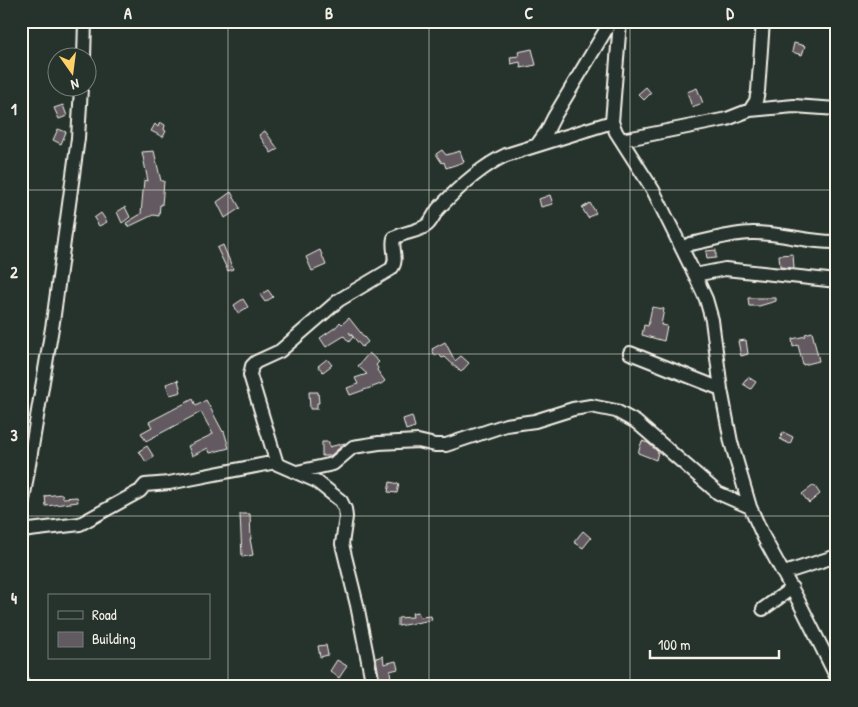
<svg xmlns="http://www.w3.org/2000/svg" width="858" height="707" font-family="'Patrick Hand',sans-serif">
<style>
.building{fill:#625a61;stroke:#f4f1e8}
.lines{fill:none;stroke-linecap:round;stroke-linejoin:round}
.minor-casing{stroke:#f4f1e8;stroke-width:16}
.minor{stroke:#26332d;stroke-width:12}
.grid{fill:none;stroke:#f4f1e8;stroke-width:1;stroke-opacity:0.55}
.neatline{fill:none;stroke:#f4f1e8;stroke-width:2}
.grid-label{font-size:16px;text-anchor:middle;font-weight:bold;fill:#f4f1e8}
</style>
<rect width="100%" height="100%" fill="#26332d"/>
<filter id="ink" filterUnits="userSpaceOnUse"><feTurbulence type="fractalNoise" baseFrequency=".02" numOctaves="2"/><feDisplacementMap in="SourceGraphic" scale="10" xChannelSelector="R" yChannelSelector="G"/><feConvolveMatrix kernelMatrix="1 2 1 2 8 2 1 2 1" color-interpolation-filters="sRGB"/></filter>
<g filter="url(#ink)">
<!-- building -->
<path class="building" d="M 794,43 L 805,46 L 802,55 L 792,52 Z
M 532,49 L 536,65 L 521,68 L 520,62 L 511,64 L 510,57 L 519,56 L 518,52 Z
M 646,87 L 651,93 L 644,100 L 638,94 Z
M 697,88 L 703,103 L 692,107 L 687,92 Z
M 63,105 L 67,116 L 59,119 L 54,108 Z
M 160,122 L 165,125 L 164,130 L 166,131 L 163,137 L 151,131 L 155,124 L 158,127 Z
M 58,129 L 66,132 L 61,144 L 53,140 Z
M 265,131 L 278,149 L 271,153 L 259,135 Z
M 442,150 L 446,155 L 460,151 L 464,162 L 446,168 L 444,162 L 442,163 L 436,154 Z
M 154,151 L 161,181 L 164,181 L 162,205 L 160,205 L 159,216 L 153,215 L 128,227 L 126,223 L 141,214 L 144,180 L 148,181 L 142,152 Z
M 231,192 L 240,208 L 225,218 L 217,202 Z
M 550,195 L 553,204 L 541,207 L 539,199 Z
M 590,203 L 596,213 L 588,218 L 582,208 Z
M 125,207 L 130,217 L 122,223 L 117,212 Z
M 101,213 L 107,222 L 99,226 L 94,218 Z
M 223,245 L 233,269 L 228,271 L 217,248 Z
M 320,250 L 326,265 L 312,271 L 306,257 Z
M 716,250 L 716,258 L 707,259 L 706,251 Z
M 793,254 L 794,268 L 780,267 L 779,255 Z
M 268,290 L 273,297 L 265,302 L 260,295 Z
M 748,298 L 776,298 L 776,301 L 759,306 L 749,306 Z
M 243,299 L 248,307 L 238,313 L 234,305 Z
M 652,307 L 664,309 L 661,325 L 667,326 L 664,341 L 642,335 L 644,325 L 648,326 Z
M 349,318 L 368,342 L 362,347 L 349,332 L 353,337 L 349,342 L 344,336 L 326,347 L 320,338 L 336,327 L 340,322 L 342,324 Z
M 812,332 L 819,361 L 803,365 L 798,345 L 793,347 L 792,339 L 806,336 L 805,334 Z
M 746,340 L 748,354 L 741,356 L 738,341 Z
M 445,342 L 455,361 L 461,356 L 469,363 L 461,372 L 445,357 L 442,358 L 439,354 L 435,356 L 432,349 Z
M 369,353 L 379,362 L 376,365 L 378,368 L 377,370 L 385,381 L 381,384 L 350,395 L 347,388 L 358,384 L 355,378 L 367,374 L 358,366 Z
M 327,359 L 332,365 L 323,372 L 318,366 Z
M 748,377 L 756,382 L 751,389 L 743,384 Z
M 178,380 L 181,392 L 170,395 L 166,384 Z
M 309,392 L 318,392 L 319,403 L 317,403 L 317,409 L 310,409 Z
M 193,399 L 196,406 L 206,400 L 223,432 L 224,431 L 229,448 L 210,453 L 208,448 L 192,456 L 188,446 L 213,434 L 201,412 L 146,441 L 141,433 L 152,427 L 149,422 Z
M 412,416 L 415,427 L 406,430 L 403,419 Z
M 783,432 L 793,437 L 790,444 L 780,439 Z
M 642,441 L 648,443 L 658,452 L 656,460 L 638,453 Z
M 322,442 L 329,442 L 329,447 L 345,443 L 330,456 L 322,456 Z
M 147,446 L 154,457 L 146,462 L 139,451 Z
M 390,482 L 399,484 L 397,493 L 388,492 Z
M 814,485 L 820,494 L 809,503 L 802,494 Z
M 62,494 L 63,498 L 77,497 L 78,502 L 46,506 L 45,496 Z
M 240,514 L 250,514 L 251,539 L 250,539 L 253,555 L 242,557 Z
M 583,531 L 591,538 L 583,548 L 574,542 Z
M 418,612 L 420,617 L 431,616 L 432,620 L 398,626 L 398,618 L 413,617 L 412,613 Z
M 326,645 L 328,655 L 320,657 L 318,646 Z
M 383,656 L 384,664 L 396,661 L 398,669 L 390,671 L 391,679 L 380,681 L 376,658 Z
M 337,660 L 347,666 L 339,678 L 330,671 Z"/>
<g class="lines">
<!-- minor casing -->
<g class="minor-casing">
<path id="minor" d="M 620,21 L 612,122 L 616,132 L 653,190 L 695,275 L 706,299 L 712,320 L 721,389 L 731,442 L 750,507 L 764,538 L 798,600 L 837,678
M 84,58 L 85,21
M 750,110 L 756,101 L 758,91 L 763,21
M 622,140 L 727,119 L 750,110 L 794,106 L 837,109
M 537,145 L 547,131 L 554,117 L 607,28
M 682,249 L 690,244 C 708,241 732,233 751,233 C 780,232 808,243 837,242
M 695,275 L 725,269 L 837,281
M 630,353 L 721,389
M 297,472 L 333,464 L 353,447 L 379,443 L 418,441 L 435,445 L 446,445 L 506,425 L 535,421 L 573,409 L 591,406 L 616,411 L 636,422 L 718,493 L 750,507
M 21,512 L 53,322 L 78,138 L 81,88
M 21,531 L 80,524 L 140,491 L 145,485 L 169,483 L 276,462
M 784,573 L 837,556
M 763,609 L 792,588
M 21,682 L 22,686
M 373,686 L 357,605 L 342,544 L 346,517 L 345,509 L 341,501 L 316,481 L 277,464 L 250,375 L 252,366 L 256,362 L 280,351 L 339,300 L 391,269 C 399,260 391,249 394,238 C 404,232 418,232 427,225 C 432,221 434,214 438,209 C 456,190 482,166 506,155 L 612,122"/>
</g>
<!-- minor -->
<use href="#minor" class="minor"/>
</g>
</g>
<!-- grid -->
<path class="grid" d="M 228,21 L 228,686M 429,21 L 429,686M 630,21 L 630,686M 21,190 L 837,190M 21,354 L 837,354M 21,516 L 837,516"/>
<!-- margin -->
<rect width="858" height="707" fill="none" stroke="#26332d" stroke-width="55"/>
<!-- legend -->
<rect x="48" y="594" width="162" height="65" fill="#26332d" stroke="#787f78"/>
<rect x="58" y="611" width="25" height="8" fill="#26332d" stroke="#787f78"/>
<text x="92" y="620" font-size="15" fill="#f4f1e8">Road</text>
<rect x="58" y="632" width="25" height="15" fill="#625a61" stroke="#787f78"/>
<text x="92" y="644" font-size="15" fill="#f4f1e8">Building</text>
<!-- north arrow -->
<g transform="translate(72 72) rotate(166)"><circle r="24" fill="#26332d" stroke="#787f78"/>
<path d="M0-4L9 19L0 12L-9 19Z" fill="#ffd166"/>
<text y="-8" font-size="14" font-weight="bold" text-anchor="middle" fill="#f4f1e8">N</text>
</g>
<!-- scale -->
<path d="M650 650v8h129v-8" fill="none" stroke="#f4f1e8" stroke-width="2.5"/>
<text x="658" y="650" font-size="15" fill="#f4f1e8" stroke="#26332d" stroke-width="4" paint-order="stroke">100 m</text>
<rect x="28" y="28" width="802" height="652" class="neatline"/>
<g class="grid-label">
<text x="128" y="19">A</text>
<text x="329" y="19">B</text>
<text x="529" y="19">C</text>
<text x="730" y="19">D</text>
<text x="14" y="115">1</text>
<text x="14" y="278">2</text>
<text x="14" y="441">3</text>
<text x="14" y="604">4</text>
</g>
</svg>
